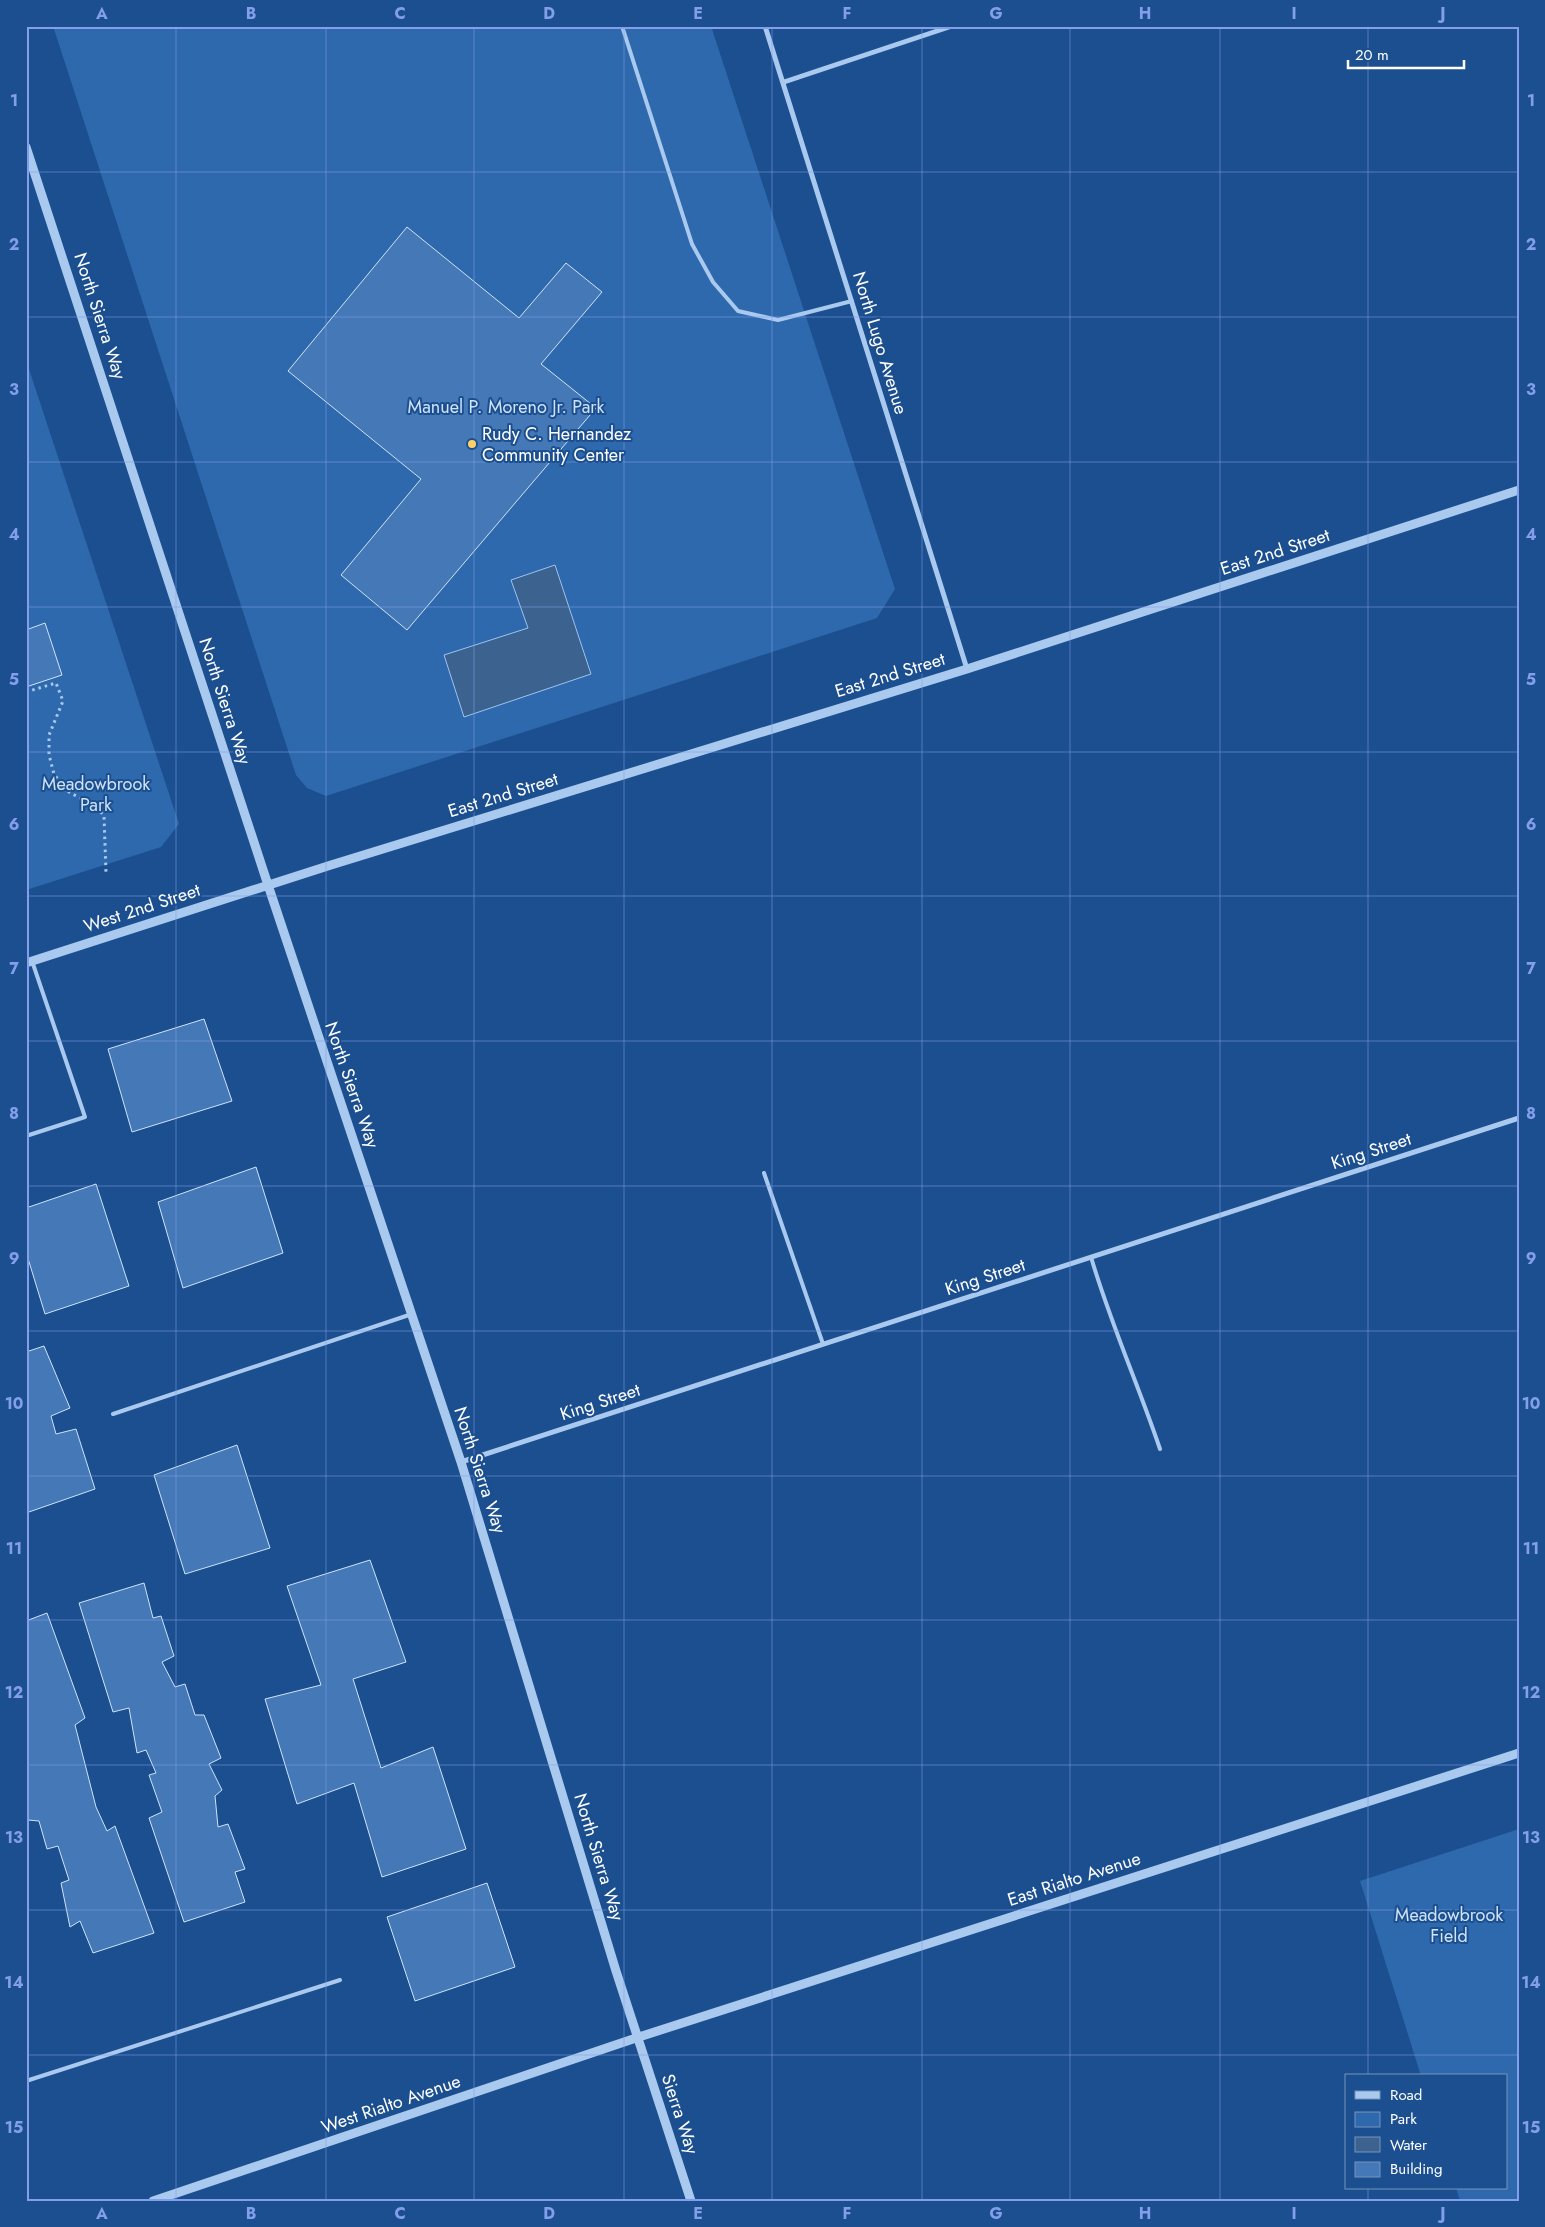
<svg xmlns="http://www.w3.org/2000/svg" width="1545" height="2227" font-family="Jost,sans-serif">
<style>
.green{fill:#2e69ad}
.water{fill:#3c6290;stroke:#9cc4f0}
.building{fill:#4478b7;stroke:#cfe3fa}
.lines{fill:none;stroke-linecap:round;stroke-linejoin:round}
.path{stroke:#a9c9ee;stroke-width:3;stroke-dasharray:2.5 4;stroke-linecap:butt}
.service{stroke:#a9c9ee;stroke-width:4}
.minor{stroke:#a9c9ee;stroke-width:5}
.tertiary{stroke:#a9c9ee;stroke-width:9}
.grid{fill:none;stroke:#839eea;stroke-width:1;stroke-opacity:0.55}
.poi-dot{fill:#ffd166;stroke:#1b4f8f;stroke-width:2}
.labels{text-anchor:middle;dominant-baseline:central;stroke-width:4;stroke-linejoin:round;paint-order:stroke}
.street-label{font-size:18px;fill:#fff;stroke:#1b4f8f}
.park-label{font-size:18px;fill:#cfe3fa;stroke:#1b4f8f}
.poi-label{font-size:18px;fill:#fff;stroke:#1b4f8f;text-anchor:start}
.neatline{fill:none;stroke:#839eea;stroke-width:2}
.grid-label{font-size:16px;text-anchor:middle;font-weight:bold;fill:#839eea}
</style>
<rect width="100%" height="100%" fill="#1b4f8f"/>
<!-- green -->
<path class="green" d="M 53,26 L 711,26 L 895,589 L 877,618 L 326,796 L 307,788 L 296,775 Z
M 26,360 L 179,824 L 161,847 L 26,890 Z
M 1519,1829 L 1519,2201 L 1460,2201 L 1456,2188 L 1506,2188 L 1506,2076 L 1421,2076 L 1360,1881 Z"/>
<!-- water -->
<path class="water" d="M 555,565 L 591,674 L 464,717 L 444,655 L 528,628 L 511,580 Z"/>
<!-- building -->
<path class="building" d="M 407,227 L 519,318 L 566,263 L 602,292 L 541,364 L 596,408 L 407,630 L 341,575 L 421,479 L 288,371 Z
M 45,623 L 62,675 L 26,687 L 26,630 Z
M 204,1019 L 232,1101 L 132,1132 L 108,1049 Z
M 256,1167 L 283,1253 L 183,1288 L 158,1202 Z
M 96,1184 L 129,1286 L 45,1314 L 26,1252 L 26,1208 Z
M 44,1346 L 70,1408 L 51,1416 L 56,1434 L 76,1429 L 95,1489 L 26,1513 L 26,1352 Z
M 237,1445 L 270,1548 L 185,1574 L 154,1475 Z
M 370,1560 L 406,1662 L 353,1679 L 381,1768 L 433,1747 L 466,1849 L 382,1877 L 354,1783 L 297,1804 L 265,1699 L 321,1685 L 287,1586 Z
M 144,1583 L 153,1618 L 161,1616 L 174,1656 L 162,1662 L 175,1687 L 185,1684 L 195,1715 L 204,1715 L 221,1758 L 209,1764 L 222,1790 L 215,1796 L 218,1827 L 228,1824 L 245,1869 L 235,1872 L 245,1902 L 184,1922 L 149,1818 L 162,1812 L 149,1775 L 156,1773 L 146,1750 L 137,1753 L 129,1708 L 113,1712 L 79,1603 Z
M 47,1613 L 85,1718 L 75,1725 L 96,1807 L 107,1831 L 115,1826 L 154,1933 L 93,1953 L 80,1921 L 70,1927 L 61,1883 L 69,1880 L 58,1846 L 47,1849 L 39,1821 L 28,1820 L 26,1816 L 26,1621 Z
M 487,1883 L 515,1967 L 415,2001 L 387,1917 Z"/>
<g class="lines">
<!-- path -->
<path class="path" d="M 26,692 L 56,683 L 63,701 L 49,735 L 49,755 L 54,774 L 67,791 L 97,807 L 104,816 L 106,873"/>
<!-- service -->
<path class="service" d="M 622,26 L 692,244 L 713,282 L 738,311 L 778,320 L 852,301
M 26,1136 L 85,1117 L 32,961
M 764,1173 L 823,1344
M 1091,1257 C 1110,1322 1138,1384 1160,1449
M 113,1414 L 412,1314
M 26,2081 L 340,1980"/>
<!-- minor -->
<path class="minor" d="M 765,26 L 967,669
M 784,82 L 952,26
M 461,1462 L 1519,1118"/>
<!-- tertiary -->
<path class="tertiary" d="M 26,147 L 268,885 L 461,1462 L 616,1971 L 691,2201
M 26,963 L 331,865 L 967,669 L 1519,490
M 153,2201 L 639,2037 L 1519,1753"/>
</g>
<!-- grid -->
<path class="grid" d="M 176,26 L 176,2201M 326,26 L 326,2201M 474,26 L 474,2201M 624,26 L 624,2201M 772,26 L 772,2201M 922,26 L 922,2201M 1070,26 L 1070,2201M 1220,26 L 1220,2201M 1368,26 L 1368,2076M 26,172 L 1519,172M 26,317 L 1519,317M 26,462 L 1519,462M 26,607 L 1519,607M 26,752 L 1519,752M 26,896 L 1519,896M 26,1041 L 1519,1041M 26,1186 L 1519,1186M 26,1331 L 1519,1331M 26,1476 L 1519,1476M 26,1620 L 1519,1620M 26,1765 L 1519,1765M 26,1910 L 1519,1910M 26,2055 L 1519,2055M 1368,2188 L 1368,2201"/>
<!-- markers -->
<circle class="poi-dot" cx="472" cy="444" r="5"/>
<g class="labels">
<!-- street labels -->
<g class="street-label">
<text transform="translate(100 316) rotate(72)">North Sierra Way</text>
<text transform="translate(880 343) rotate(73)">North Lugo Avenue</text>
<text transform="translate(1275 552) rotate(-18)">East 2nd Street</text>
<text transform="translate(890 675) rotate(-17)">East 2nd Street</text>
<text transform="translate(225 701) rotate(72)">North Sierra Way</text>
<text transform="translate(503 795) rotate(-17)">East 2nd Street</text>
<text transform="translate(142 908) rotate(-18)">West 2nd Street</text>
<text transform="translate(352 1085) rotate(71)">North Sierra Way</text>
<text transform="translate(1371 1151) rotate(-18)">King Street</text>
<text transform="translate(985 1277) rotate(-18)">King Street</text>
<text transform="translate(600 1402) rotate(-18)">King Street</text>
<text transform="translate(480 1470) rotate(72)">North Sierra Way</text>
<text transform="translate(599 1857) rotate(73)">North Sierra Way</text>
<text transform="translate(1074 1879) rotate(-18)">East Rialto Avenue</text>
<text transform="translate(391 2104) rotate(-19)">West Rialto Avenue</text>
<text transform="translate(680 2114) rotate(72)">Sierra Way</text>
</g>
<!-- park labels -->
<g class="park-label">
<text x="506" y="407">Manuel P. Moreno Jr. Park</text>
<text x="96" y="784">Meadowbrook<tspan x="96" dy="21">Park</tspan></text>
<text x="1449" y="1915">Meadowbrook<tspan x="1449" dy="21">Field</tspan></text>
</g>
<!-- poi labels -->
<g class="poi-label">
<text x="482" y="434">Rudy C. Hernandez<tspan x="482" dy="21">Community Center</tspan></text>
</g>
</g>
<!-- border -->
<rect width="1545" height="2227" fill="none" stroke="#1b4f8f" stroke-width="55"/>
<!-- legend -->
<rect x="1345" y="2074" width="162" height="115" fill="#1b4f8f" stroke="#7695bc"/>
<rect x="1355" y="2091" width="25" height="8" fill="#a9c9ee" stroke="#7695bc"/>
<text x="1390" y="2100" font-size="15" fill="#ffffff">Road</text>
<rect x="1355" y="2112" width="25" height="15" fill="#2e69ad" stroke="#7695bc"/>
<text x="1390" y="2124" font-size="15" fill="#ffffff">Park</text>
<rect x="1355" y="2137" width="25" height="15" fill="#3c6290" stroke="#7695bc"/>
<text x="1390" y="2150" font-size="15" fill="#ffffff">Water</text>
<rect x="1355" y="2162" width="25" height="15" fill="#4478b7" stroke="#7695bc"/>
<text x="1390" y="2174" font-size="15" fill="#ffffff">Building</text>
<!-- scale -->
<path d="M1348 60v8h116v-8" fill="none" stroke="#ffffff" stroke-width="2.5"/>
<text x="1355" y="60" font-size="15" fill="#ffffff" stroke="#1b4f8f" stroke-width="4" paint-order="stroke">20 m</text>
<rect x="28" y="28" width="1490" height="2172" class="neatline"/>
<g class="grid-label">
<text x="102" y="19">A</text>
<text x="251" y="19">B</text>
<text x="400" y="19">C</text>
<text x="549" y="19">D</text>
<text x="698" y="19">E</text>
<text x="847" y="19">F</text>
<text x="996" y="19">G</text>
<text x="1145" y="19">H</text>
<text x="1294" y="19">I</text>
<text x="1443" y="19">J</text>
<text x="14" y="106">1</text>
<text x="1531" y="106">1</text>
<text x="14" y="250">2</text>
<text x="1531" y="250">2</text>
<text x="14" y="395">3</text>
<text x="1531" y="395">3</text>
<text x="14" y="540">4</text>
<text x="1531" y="540">4</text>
<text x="14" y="685">5</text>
<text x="1531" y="685">5</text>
<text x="14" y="830">6</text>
<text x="1531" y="830">6</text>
<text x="14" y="974">7</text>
<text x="1531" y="974">7</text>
<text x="14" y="1119">8</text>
<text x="1531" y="1119">8</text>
<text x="14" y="1264">9</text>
<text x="1531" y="1264">9</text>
<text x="14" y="1409">10</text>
<text x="1531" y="1409">10</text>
<text x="14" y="1554">11</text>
<text x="1531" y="1554">11</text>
<text x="14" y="1698">12</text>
<text x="1531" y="1698">12</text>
<text x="14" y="1843">13</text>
<text x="1531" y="1843">13</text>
<text x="14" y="1988">14</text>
<text x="1531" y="1988">14</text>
<text x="14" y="2133">15</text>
<text x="1531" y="2133">15</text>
<text x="102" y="2219">A</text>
<text x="251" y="2219">B</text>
<text x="400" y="2219">C</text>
<text x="549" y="2219">D</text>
<text x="698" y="2219">E</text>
<text x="847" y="2219">F</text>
<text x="996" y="2219">G</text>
<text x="1145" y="2219">H</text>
<text x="1294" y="2219">I</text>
<text x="1443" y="2219">J</text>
</g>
</svg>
